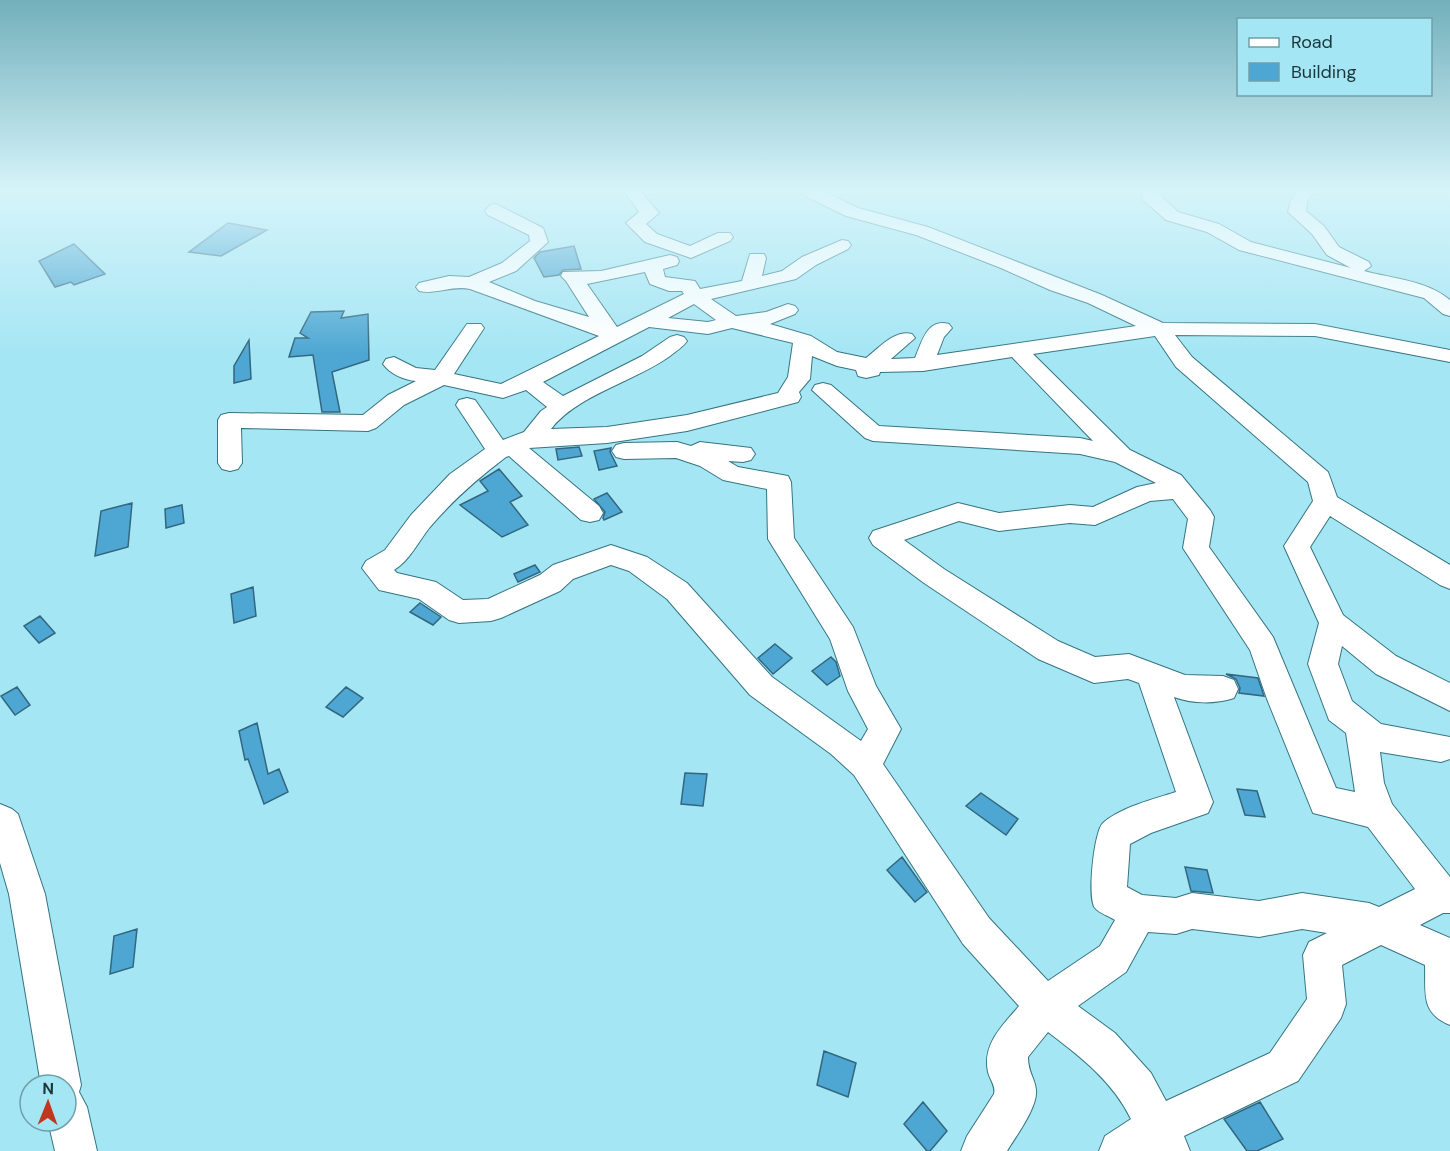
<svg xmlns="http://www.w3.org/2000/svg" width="1450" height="1151" font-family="'DM Sans',sans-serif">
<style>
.building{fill:#4ea7d3;stroke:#33667f;stroke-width:1.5}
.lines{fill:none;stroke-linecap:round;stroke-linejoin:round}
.minor-casing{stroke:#347481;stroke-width:2}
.minor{fill:#fff;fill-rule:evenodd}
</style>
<rect width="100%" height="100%" fill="#a5e6f4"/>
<!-- building -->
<path class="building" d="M 228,223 L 267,230 L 221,256 L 189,252 Z
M 74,244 L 105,274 L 74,285 L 71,282 L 55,287 L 39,261 Z
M 574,246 L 581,269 L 563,270 L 559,275 L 544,277 L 534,258 L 540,252 Z
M 344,311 L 341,318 L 368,314 L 369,360 L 332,372 L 340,412 L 322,412 L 313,355 L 289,357 L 295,338 L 308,338 L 300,333 L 311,312 Z
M 249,340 L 251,379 L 234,383 L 234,366 Z
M 579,447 L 582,456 L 558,460 L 556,449 Z
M 611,448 L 610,452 L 617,466 L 599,470 L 594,451 Z
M 499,469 L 522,496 L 510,502 L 528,525 L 502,537 L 460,505 L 488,491 L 480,481 Z
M 607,493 L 622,512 L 604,520 L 603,518 L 605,512 L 594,499 Z
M 132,503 L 128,547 L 95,556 L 101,511 Z
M 182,505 L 184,523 L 166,528 L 165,509 Z
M 535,565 L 540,572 L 518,582 L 514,574 Z
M 253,587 L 256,616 L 234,623 L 231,594 Z
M 420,603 L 441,617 L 433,625 L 410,612 Z
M 40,616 L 55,633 L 39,643 L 24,626 Z
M 775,644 L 792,658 L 773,674 L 758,658 Z
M 831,657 L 836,662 L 840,676 L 827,685 L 812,671 Z
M 1226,674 L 1258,678 L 1264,696 L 1239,693 L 1240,688 L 1236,679 Z
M 17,687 L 30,705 L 15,715 L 1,696 Z
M 346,687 L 363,698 L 343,717 L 326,707 Z
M 257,723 L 268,774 L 279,769 L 288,792 L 264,804 L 248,759 L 245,760 L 239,731 Z
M 685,773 L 707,774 L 703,806 L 681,804 Z
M 1237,789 L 1257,791 L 1265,817 L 1245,815 Z
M 981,793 L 1018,819 L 1006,835 L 966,806 Z
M 902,857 L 927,892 L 915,902 L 887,870 Z
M 1185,867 L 1207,870 L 1213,893 L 1191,891 Z
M 137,929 L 133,967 L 110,974 L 114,936 Z
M 824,1051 L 856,1063 L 848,1097 L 817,1085 Z
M 923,1102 L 947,1131 L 930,1151 L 927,1151 L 904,1124 Z
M 1260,1102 L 1283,1139 L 1257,1151 L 1247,1151 L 1224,1119 Z"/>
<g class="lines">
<!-- minor casing -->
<g class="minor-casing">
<path id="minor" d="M 625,192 L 641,192 L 659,213 L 646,224 L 657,234 L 690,246 L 718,233 L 730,233 L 733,237 L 730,241 L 691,258 L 645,242 L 626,223 L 639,212 Z
M 803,192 L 825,192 L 858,208 L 928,227 L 1102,295 L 1163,323 L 1315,324 L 1450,350 L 1450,362 L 1315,336 L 1175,335 L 1192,357 L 1328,472 L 1337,497 L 1450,565 L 1450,589 L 1440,585 L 1330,516 L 1310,547 L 1343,615 L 1396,656 L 1450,683 L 1450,711 L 1376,674 L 1342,646 L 1338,664 L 1352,701 L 1381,724 L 1450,737 L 1450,759 L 1441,762 L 1380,752 L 1384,783 L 1392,804 L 1450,877 L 1450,913 L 1443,913 L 1420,925 L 1450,938 L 1450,1025 C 1420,1013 1426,993 1425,965 L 1381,945 L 1342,965 L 1346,1004 L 1341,1018 L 1298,1081 L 1184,1136 L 1190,1151 L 1099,1151 L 1105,1136 L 1131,1119 C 1113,1082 1081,1057 1048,1032 L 1028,1057 C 1028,1073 1035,1078 1036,1090 C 1038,1107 1016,1136 1007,1151 L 961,1151 L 967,1136 L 994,1094 C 996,1086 990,1080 988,1072 C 982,1044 1003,1025 1019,1006 L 963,944 L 854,775 L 831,754 L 750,695 L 667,599 L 629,571 L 611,565 L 573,579 L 560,591 L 501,618 L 491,621 L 459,623 L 449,620 L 419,599 L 379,590 L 362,568 L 366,561 L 385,550 L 411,515 L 450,474 L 485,449 L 456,405 L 459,400 L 467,398 L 475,400 L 503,440 L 524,432 L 541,411 L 547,407 L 526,390 L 503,398 L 444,385 L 404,405 L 376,428 L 368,431 L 241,428 L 242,463 L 238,469 L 230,471 L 222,469 L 218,463 L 218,420 L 221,415 L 229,413 L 363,415 L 388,395 L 416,381 C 404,380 390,374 383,364 L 386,359 L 394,357 L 416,368 L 435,370 L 467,324 L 481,324 L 484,328 L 454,374 L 501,384 L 599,336 L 470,289 C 453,285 435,295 419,291 L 416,287 L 419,283 L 449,276 L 469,277 L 502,263 L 530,241 L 529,235 L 488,215 L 485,211 L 490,205 L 496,204 L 543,228 L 548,242 L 516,271 L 489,282 L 535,301 L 589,317 L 566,281 L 561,276 L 563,272 L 601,271 L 670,255 L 677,257 L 679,261 L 677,265 L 663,269 L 665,277 L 695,281 L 700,289 L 742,281 L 750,254 L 764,254 L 766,258 L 762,276 L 782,271 L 802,257 L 842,240 L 848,241 L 851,245 L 848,249 L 816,265 L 796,279 L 711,299 L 736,316 L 766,312 L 788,304 L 795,306 L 798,310 L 795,314 L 770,324 L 811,336 L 837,352 L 866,358 C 879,348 895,329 912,334 L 915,338 L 891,359 L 915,358 C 922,342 927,318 949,324 L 952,328 L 944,337 L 937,355 L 1136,326 L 1088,303 L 1050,290 L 1001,268 L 916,235 L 846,216 L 805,196 ZM 645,272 L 650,284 L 669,291 L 682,291 L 684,294 L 617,327 L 587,284 ZM 694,304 L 716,320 L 708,322 L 668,318 ZM 649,327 L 708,334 L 732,328 L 793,343 L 788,377 L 778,393 L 687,415 L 607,427 L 551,429 C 577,395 634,382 670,356 C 676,351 683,347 687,341 L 684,337 L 677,335 L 670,337 L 642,356 L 563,396 L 543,382 ZM 1155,336 L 1176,367 L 1308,482 L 1313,501 L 1284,546 L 1319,623 L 1308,664 L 1329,720 L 1346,733 L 1355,792 L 1336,788 L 1273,637 L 1209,547 L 1214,517 L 1210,510 L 1181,475 L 1130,450 L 1033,354 ZM 812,356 L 837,366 L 856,370 L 858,376 L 866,378 L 879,375 L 880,372 L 923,371 L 1012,357 L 1093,441 L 1080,438 L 879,426 L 831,385 L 823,383 L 815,385 L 812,390 L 865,438 L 873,441 L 1080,454 L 1115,462 L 1156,483 L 1137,487 L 1093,507 L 1070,505 L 999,513 L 958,503 L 873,531 L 869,538 L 873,545 L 924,583 L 1038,659 L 1094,683 L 1128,679 L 1139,683 L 1176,792 C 1154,799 1121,807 1103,823 C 1094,831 1087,898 1095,908 C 1099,913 1109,916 1115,920 L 1100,946 L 1048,981 L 989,918 L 883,764 L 901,729 L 876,686 L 853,627 L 794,538 L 791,482 L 788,476 L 738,467 L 728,461 L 743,462 L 751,460 L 755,454 L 751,448 L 700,442 L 691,446 L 677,442 L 624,443 L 616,445 L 612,451 L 616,457 L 624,459 L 676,458 L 700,466 L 723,480 L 767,489 L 768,539 L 830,639 L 848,691 L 868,729 L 861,741 L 772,677 L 687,583 L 647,557 L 611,545 L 553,565 L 540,575 L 488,599 L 463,600 L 436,582 L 397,573 L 394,570 C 410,560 418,542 430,527 C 454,499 477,479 506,457 L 509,456 L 581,520 L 590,522 L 599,520 L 603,513 L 599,506 L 529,448 L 607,443 L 687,431 L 798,402 L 801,397 L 799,392 L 810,379 ZM 1173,499 L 1188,519 L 1183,548 L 1250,650 L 1267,699 L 1313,813 L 1368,827 L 1415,889 L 1379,907 L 1369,903 L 1302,893 L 1259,901 L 1192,893 L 1176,898 L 1142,895 L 1127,887 L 1130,844 L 1151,833 L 1208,813 L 1213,802 L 1174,697 C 1192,704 1216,704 1234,698 L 1238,689 L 1234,680 L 1223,676 L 1185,675 L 1129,654 L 1095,657 L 1058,641 L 944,569 L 904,540 L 959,521 L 999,531 L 1070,523 L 1095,525 L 1150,501 ZM 1192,929 L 1259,937 L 1302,929 L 1327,933 L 1309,942 L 1303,955 L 1307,999 L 1270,1053 L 1166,1101 L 1151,1073 L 1115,1033 L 1078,1006 L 1126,972 L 1148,932 L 1176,934 Z
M 1141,192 L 1157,192 L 1178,212 L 1219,224 L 1251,242 L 1351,268 L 1327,255 L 1312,234 L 1288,212 L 1291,200 L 1297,192 L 1315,192 L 1307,201 L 1306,211 L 1324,226 L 1339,247 L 1369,262 L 1371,266 L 1364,271 C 1394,279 1426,280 1450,300 L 1450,316 L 1443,314 L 1424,298 L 1239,250 L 1207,232 L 1166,220 L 1142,199 Z
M 0,804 L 12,809 L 18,814 L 45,894 L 81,1085 L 79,1092 L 87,1107 L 97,1151 L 55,1151 L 48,1121 L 66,1121 L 66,1085 L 41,1085 L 9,894 L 0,863 Z"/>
</g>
<!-- minor -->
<use href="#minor" class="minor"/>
</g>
<!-- sky -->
<linearGradient id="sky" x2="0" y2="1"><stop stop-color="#72b0bb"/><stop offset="0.54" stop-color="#d6f4fa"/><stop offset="1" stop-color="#d6f4fa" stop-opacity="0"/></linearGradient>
<rect width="1450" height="353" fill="url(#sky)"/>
<!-- legend -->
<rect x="1237" y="18" width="195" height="78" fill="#a5e6f4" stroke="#6ea0aa" stroke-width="1.5"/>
<rect x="1249" y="38" width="30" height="9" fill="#ffffff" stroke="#6ea0aa" stroke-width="1.5"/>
<text x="1291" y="48" font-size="18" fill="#1c373c">Road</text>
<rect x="1249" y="63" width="30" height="18" fill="#4ea7d3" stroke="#6ea0aa" stroke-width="1.5"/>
<text x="1291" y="78" font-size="18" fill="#1c373c">Building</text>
<!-- north arrow -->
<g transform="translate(48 1103) rotate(1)"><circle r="28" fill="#a5e6f4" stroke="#6ea0aa" stroke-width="1.5"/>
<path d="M0-4.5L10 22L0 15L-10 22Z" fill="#c1361c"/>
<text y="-9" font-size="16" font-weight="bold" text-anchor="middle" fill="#1c373c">N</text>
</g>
</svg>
